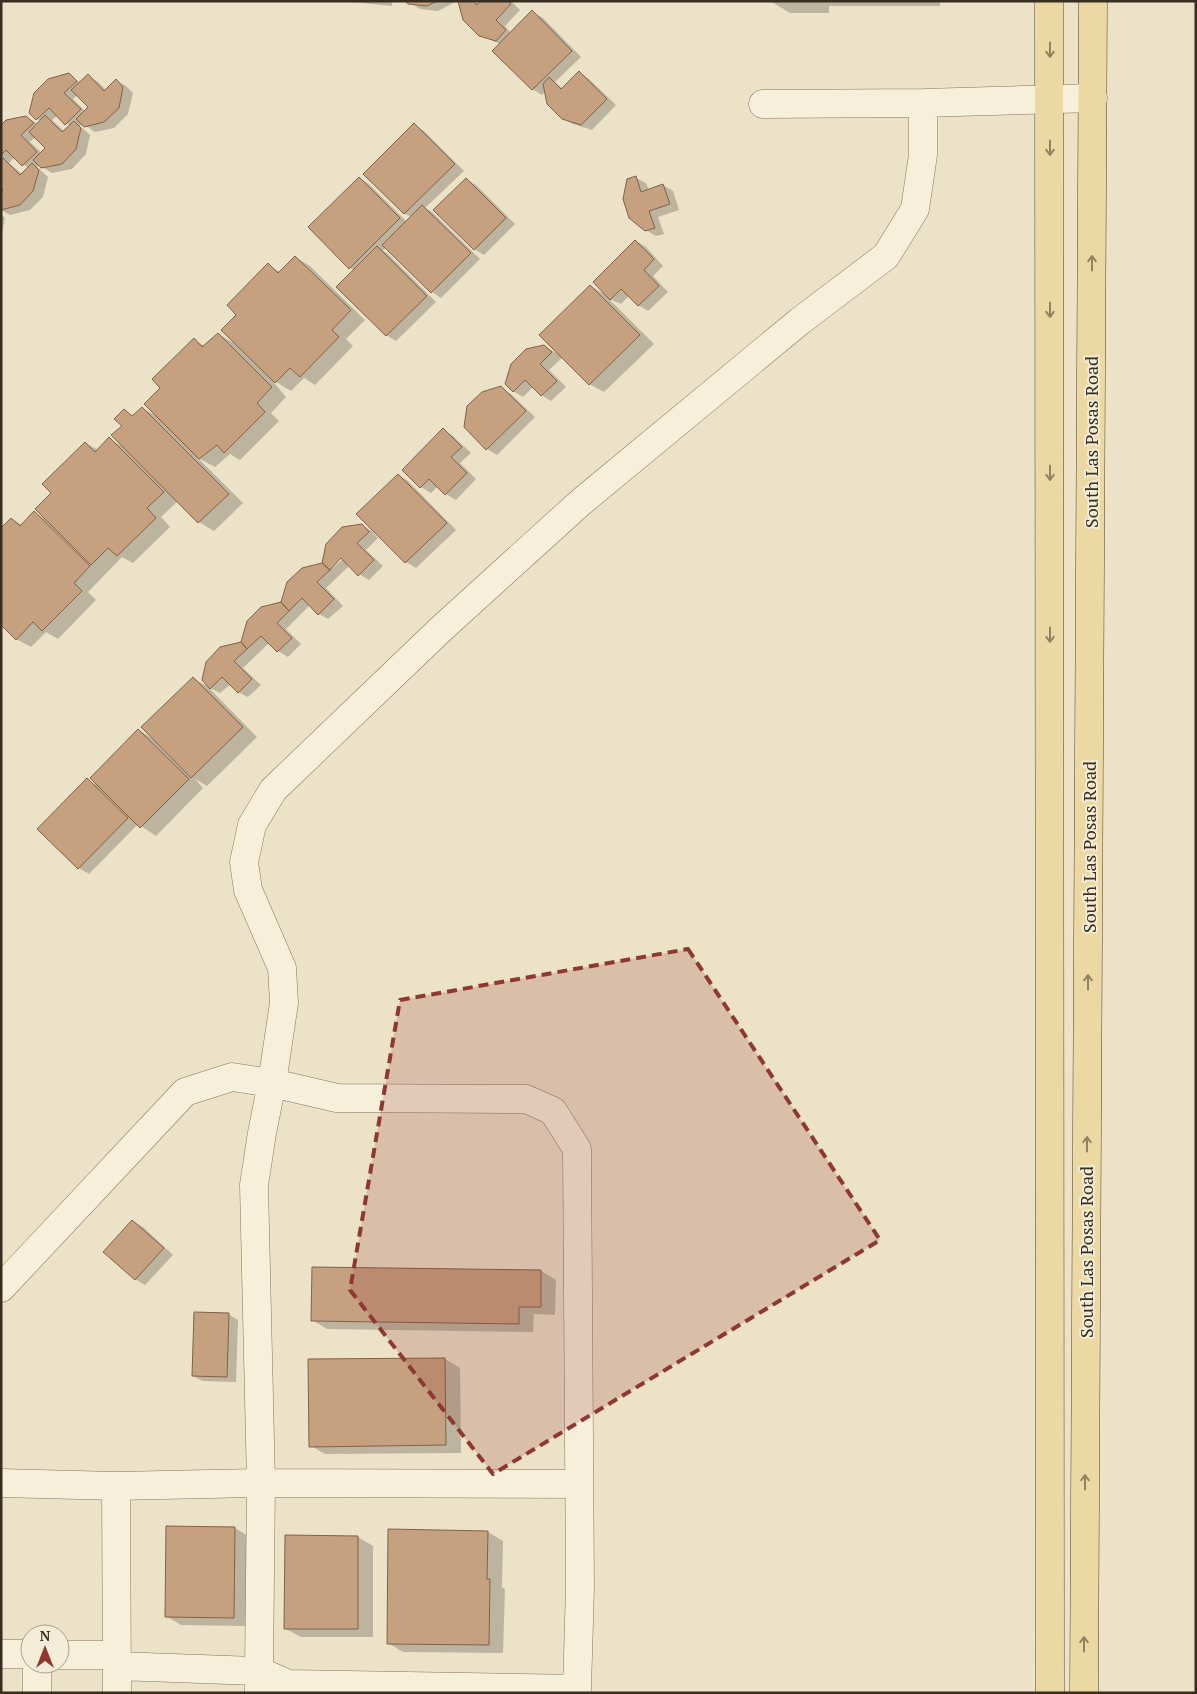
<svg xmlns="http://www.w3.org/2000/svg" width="1197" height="1694" font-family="'PT Serif',serif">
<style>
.shadow{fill:#0003;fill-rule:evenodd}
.building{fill:#c6a180;stroke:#826146}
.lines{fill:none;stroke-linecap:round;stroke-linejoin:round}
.minor-casing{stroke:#85755e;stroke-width:29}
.major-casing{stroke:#534332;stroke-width:29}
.minor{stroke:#f6efda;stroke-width:28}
.major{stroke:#ebd8a3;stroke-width:28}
.oneway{stroke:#918262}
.marked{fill:#8f3833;fill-opacity:0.2;stroke:#8f3833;stroke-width:4;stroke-dasharray:10 6;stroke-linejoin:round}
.labels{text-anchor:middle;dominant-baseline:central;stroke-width:4;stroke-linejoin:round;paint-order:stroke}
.street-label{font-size:18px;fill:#372d20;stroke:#f3ecd6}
</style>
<rect width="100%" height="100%" fill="#ebe2c7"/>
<!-- shadow -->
<path class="shadow" d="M 342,1 L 392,1 L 392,6 Z
M 407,1 L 457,1 L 438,11 L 420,9 Z
M 459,1 L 475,1 L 479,5 L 482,1 L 511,1 L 520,10 L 505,26 L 511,33 L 533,12 L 543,18 L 581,57 L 555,82 L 563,89 L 579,73 L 589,79 L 616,105 L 592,130 L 573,124 L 562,118 L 546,91 L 542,95 L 532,89 L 500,44 L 480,35 Z
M 770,1 L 940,1 L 940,6 L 829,6 L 829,13 L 790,13 Z
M 69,75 L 81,83 L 88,76 L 98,82 L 106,90 L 116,81 L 126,86 L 133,93 L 128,114 L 114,128 L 95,132 L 82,123 L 80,126 L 90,135 L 86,154 L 72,169 L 52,173 L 39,165 L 37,167 L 48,177 L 43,197 L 30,210 L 10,215 L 1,210 L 1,193 L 5,190 L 1,186 L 1,126 L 26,117 L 38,124 L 40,121 L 30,112 ZM 78,95 L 90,107 L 85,111 L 73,99 ZM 58,115 L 70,126 L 65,132 L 52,120 ZM 35,137 L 47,148 L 42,153 L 30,142 ZM 15,157 L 28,168 L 22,174 L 9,163 Z
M 414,125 L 424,131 L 464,171 L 425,208 L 432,212 L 480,259 L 441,298 L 432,292 L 386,247 L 383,251 L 387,253 L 436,302 L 396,341 L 386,335 L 354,270 L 350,268 L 359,178 L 369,184 L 407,222 L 411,217 L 404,213 Z
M 636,178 L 646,183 L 649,190 L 663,185 L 673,191 L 679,210 L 658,217 L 664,234 L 656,236 L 646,230 Z
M 466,179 L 476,185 L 515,224 L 484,255 L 474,249 Z
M 1,214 L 5,218 L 1,238 Z
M 636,241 L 646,247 L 663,266 L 653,276 L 668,292 L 648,311 L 638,305 L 629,296 L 621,304 L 609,299 L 654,344 L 604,392 L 589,384 L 563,357 L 549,370 L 566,387 L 551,401 L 541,395 L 533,387 L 523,397 L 513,391 L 544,346 L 560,355 L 591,286 L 607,296 Z
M 295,257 L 310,266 L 365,320 L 346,339 L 353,346 L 315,385 L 304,378 L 291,391 L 271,379 L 286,397 L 271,413 L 279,421 L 240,460 L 230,454 L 215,467 L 198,458 L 243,503 L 214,531 L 199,522 L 178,501 L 161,517 L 170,527 L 133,563 L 122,557 L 88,592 L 96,600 L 58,639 L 46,632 L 31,647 L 16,639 L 12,519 L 22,525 L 34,512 L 45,519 L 53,493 L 85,443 L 98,450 L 109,439 L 122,446 L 124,411 L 134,416 L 142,408 L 158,417 L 162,389 L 194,340 L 205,346 L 218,334 L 236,344 L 238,315 L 268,265 L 280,272 Z
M 501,388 L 511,394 L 535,417 L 497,455 L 487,449 Z
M 443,430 L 453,436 L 471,453 L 460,463 L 476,479 L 456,500 L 446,494 L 438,486 L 431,493 L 421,487 L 404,470 Z
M 398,475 L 408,481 L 456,530 L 416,568 L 406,562 L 358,514 Z
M 361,525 L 372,531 L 378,538 L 366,550 L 383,566 L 369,580 L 359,574 L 350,565 L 326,588 L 343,606 L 328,619 L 319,614 L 310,605 L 286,629 L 301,644 L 288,657 L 278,651 L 269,643 L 243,668 L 261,685 L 248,697 L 238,692 L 231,684 L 220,693 L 210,688 L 242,643 ZM 345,553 L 347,555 L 332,569 L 332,566 Z
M 193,678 L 208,687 L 257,737 L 207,786 L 195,779 L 203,788 L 156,836 L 138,824 L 89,874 L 79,868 L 87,780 L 99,786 L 139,730 L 153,739 Z
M 133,1221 L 143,1227 L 173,1255 L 145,1285 L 135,1279 Z
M 541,1271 L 556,1280 L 555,1315 L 534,1314 L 533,1332 L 327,1329 L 312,1320 Z
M 228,1314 L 238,1320 L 236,1382 L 203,1381 L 193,1376 Z
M 445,1359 L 460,1368 L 461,1453 L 325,1454 L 311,1446 Z
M 168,1527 L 235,1528 L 250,1537 L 248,1626 L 181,1625 L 166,1616 Z
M 488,1532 L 503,1541 L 502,1587 L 505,1589 L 503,1653 L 403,1652 L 388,1643 Z
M 358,1537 L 373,1546 L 373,1637 L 301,1637 L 286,1629 Z"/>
<!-- building -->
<path class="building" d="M 405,1 L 437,1 L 427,6 L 408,4 Z
M 458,1 L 473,1 L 477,5 L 480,1 L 508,1 L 511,4 L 496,20 L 506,30 L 496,41 L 479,36 L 463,20 Z
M 532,10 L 572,51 L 532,90 L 492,51 Z
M 579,71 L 607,99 L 581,125 L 562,119 L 547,104 L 543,84 L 549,77 L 561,89 Z
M 69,73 L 77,81 L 64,93 L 81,109 L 65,125 L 49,108 L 36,120 L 29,113 L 34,93 L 48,79 Z
M 88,74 L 104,91 L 116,79 L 123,87 L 119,108 L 104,122 L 84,127 L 76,119 L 88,107 L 71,90 Z
M 45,115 L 62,132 L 74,121 L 81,128 L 76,149 L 62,164 L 41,168 L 33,160 L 45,148 L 29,132 Z
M 26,116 L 34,123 L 21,135 L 37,152 L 22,166 L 6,150 L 1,155 L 1,125 L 6,120 Z
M 414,123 L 455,164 L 404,214 L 363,174 Z
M 3,158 L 20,175 L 32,163 L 39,170 L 33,191 L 20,205 L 1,210 L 1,192 L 3,190 L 1,188 L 1,160 Z
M 636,176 L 641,192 L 663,184 L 670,204 L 649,211 L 655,228 L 645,231 L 629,218 L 623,199 L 627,179 Z
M 359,177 L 400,218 L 349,269 L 308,227 Z
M 466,178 L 506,218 L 474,250 L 433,210 Z
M 422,205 L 471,253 L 431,293 L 382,245 Z
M 635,240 L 654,259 L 644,270 L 659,286 L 638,306 L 621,289 L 610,300 L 593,282 Z
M 377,246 L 427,296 L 386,336 L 336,287 Z
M 295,256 L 351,310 L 332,330 L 339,337 L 300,377 L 290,368 L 275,383 L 221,330 L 236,315 L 227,305 L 268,263 L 278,273 Z
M 590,285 L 640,335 L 589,385 L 539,335 Z
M 218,333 L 272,387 L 257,403 L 265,412 L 224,453 L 217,445 L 199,459 L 144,404 L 160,388 L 152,379 L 194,338 L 202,347 Z
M 544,345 L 552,352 L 540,364 L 557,381 L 541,396 L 525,380 L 513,392 L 505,384 L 511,364 L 526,349 Z
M 501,386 L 526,411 L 486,450 L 464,427 L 467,406 L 482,392 Z
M 142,407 L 229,494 L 198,523 L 111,435 L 122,426 L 114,419 L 124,409 L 132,416 Z
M 443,428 L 462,447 L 451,457 L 467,473 L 445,495 L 429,479 L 420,488 L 402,470 Z
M 109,437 L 164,492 L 147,508 L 156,518 L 117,556 L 108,548 L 91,565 L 35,509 L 51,493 L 42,484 L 85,442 L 95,452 Z
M 398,474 L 447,523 L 405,563 L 356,514 Z
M 34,511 L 90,566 L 74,583 L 82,591 L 42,631 L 33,622 L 16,640 L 1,625 L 1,528 L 11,518 L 20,526 Z
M 362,524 L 369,532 L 357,543 L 374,560 L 358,576 L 341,558 L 330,570 L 322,563 L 326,544 L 342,527 Z
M 322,563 L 330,570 L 317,582 L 334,599 L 318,615 L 302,598 L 289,611 L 281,602 L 287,582 L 302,568 Z
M 281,602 L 289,611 L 277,623 L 292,638 L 277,652 L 261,636 L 247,649 L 241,642 L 247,621 L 261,607 Z
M 241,642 L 247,649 L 234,661 L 252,679 L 238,693 L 222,677 L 210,689 L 202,680 L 206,662 L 220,647 Z
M 193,677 L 243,727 L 191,778 L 141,727 Z
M 138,729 L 189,779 L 140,828 L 90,778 Z
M 87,778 L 128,818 L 78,869 L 37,829 Z
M 132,1220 L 164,1248 L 135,1280 L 103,1252 Z
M 312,1267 L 541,1270 L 541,1307 L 519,1307 L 519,1324 L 311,1321 Z
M 194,1312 L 229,1313 L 227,1377 L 192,1376 Z
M 445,1358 L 446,1445 L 309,1447 L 308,1359 Z
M 166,1526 L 235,1527 L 234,1618 L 165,1617 Z
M 388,1529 L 488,1531 L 487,1579 L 490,1579 L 489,1645 L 387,1644 Z
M 285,1535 L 358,1536 L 358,1629 L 284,1629 Z"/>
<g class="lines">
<!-- minor casing -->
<g class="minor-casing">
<path id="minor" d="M 763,104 L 923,103 L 1093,98
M 1,1288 L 185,1092 L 232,1077 L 272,1083 L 284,1003 L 282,968 L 248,890 L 244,862 L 252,825 L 273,790 L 441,629 L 581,502 L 800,321 L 886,256 L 915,209 L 923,155 L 923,103
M 1,1483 L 116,1486 L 261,1483 L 579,1484
M 116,1486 L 117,1693
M 1,1654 L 30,1654
M 60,1655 L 117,1655
M 117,1666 L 259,1671 L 288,1684 L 577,1689 L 580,1587 L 577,1149 L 553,1111 L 526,1099 L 337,1098 L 272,1083 L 262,1133 L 254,1185 L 261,1483 L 259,1671 L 259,1693
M 37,1693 L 37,1664"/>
</g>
<!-- major casing -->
<g class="major-casing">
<path id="major" d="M 1049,1 L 1050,1693
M 1084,1693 L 1093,1"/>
</g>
<!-- minor -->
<use href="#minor" class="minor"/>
<!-- major -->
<use href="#major" class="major"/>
</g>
<!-- one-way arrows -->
<defs><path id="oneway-shaft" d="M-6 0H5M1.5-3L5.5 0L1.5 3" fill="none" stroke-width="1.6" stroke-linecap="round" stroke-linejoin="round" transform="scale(1.25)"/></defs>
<g class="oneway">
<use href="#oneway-shaft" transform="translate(1050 50) rotate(90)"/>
<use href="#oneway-shaft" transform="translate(1050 148) rotate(90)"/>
<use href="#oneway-shaft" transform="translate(1092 263) rotate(-90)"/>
<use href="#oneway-shaft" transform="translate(1050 310) rotate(90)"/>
<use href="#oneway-shaft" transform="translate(1050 473) rotate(90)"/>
<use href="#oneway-shaft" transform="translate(1050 635) rotate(90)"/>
<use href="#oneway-shaft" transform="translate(1088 982) rotate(-90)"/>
<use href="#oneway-shaft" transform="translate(1087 1144) rotate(-90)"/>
<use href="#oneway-shaft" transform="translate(1085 1482) rotate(-90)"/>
<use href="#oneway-shaft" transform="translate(1084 1644) rotate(-90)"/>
</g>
<!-- marked area -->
<path class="marked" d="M 688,949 L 880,1240 L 493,1474 L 350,1290 L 400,1000 Z"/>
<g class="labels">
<!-- street labels -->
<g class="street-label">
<text transform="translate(1091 442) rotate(-90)">South Las Posas Road</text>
<text transform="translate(1089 847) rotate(-90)">South Las Posas Road</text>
<text transform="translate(1086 1252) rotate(-90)">South Las Posas Road</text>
</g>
</g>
<!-- border -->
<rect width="1197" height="1694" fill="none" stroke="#372d20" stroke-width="5"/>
<!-- north arrow -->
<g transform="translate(45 1649)"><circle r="24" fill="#f3ecd6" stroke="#a8a08d"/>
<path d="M0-4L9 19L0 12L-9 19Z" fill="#8f3833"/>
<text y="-8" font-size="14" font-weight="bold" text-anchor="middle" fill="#372d20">N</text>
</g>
</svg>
